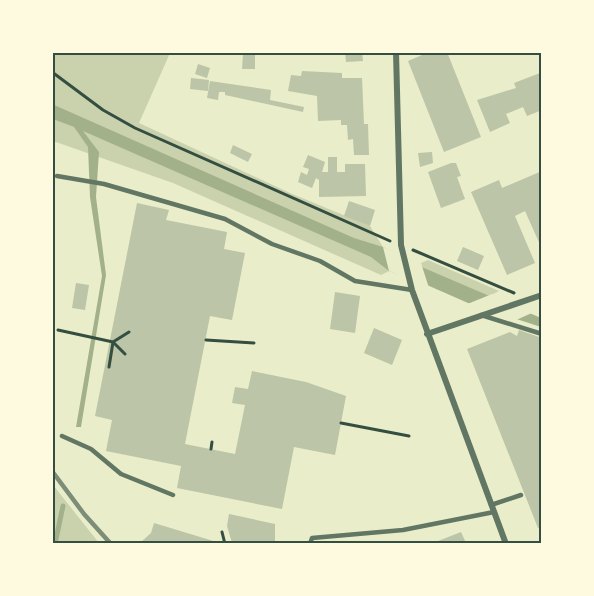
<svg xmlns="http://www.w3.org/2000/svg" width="594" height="596" font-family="Jost,sans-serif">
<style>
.green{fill:#cad2ad}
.water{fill:#a3b18a}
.pier{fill:#e9edc9}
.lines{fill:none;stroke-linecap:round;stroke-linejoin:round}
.stream{stroke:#a3b18a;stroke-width:5}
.building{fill:#bcc5a7}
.path{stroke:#344e41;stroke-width:3}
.service{stroke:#617663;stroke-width:4.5}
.minor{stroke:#617663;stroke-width:6}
.rail{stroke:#7c8e77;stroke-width:4.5}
.neatline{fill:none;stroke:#344e41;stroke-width:2}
</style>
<rect width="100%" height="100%" fill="#e9edc9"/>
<!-- green -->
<path class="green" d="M 53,53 L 170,53 L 139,123 L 290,193 L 370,226 L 383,247 L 389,271 L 381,275 L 173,183 L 53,141 Z
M 428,260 L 499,291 L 489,296 L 422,267 L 421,263 Z
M 53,485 L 99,543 L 53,543 Z"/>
<!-- water -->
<path class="water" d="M 52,104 L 354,238 L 383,247 L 422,267 L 541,318 L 541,327 L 468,303 L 427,285 L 389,271 L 371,257 L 83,131 L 99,152 L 96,197 L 106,275 L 81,427 L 76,427 L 102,276 L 90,197 L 88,147 L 74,127 L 53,119 Z"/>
<!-- pier -->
<path class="pier" d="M 383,247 L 421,263 L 429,288 L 389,271 Z
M 492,294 L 534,312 L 514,321 L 465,305 Z"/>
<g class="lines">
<!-- stream -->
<path class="stream" d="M 55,544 L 63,506"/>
</g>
<!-- building -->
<path class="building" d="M 345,52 L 362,52 L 363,61 L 346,62 Z
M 429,52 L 447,52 L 481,137 L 444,152 L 408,61 Z
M 243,54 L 255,54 L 255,69 L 242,69 Z
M 198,64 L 210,68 L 207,78 L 195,74 Z
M 302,71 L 342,73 L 342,78 L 362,78 L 364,124 L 368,124 L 369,155 L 354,155 L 353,139 L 348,140 L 347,125 L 341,125 L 341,120 L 318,121 L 317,96 L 288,91 L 291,75 L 301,76 Z
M 540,73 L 542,110 L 527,116 L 523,107 L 506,114 L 510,123 L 490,132 L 477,100 L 516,88 L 514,83 Z
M 191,78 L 209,80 L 208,91 L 190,89 Z
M 210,81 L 271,90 L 270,100 L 304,107 L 303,112 L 225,95 L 225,92 L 219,92 L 218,100 L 207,98 Z
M 233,145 L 252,154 L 248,162 L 230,153 Z
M 432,152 L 433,163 L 420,167 L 418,153 Z
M 308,155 L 325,162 L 322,172 L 328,172 L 328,157 L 337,157 L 337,172 L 345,172 L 345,164 L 365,164 L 366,196 L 319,197 L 319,180 L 316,178 L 312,188 L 298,182 L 301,172 L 307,175 L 309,169 L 303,167 Z
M 451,163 L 456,163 L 461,176 L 457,177 L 465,199 L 441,208 L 428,172 Z
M 542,171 L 542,249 L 525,211 L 515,216 L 535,263 L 507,275 L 471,192 L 499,180 L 502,188 Z
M 349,201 L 375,210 L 370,226 L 344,216 Z
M 137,203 L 169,210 L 166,220 L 227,232 L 224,249 L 245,253 L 232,320 L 210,316 L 185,444 L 235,454 L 245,405 L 232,403 L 235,387 L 248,389 L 252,371 L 306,382 L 346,396 L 335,455 L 294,447 L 282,509 L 177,488 L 181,466 L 106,451 L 112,420 L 95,416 Z
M 463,247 L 484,256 L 478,270 L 457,261 Z
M 76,283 L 89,285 L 85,310 L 72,308 Z
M 335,292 L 360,296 L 355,333 L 330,329 Z
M 374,328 L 402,340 L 392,365 L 364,353 Z
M 519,330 L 542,338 L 542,527 L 538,528 L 467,349 L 510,332 L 517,336 Z
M 229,514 L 275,524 L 275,543 L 232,543 L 227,526 Z
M 154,523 L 220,543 L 142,543 L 141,542 L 151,533 Z
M 461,532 L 466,543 L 433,543 Z"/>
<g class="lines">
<!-- path -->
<path class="path" d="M 52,72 L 103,110 L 135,128 L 390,241
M 413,250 L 514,293
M 58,330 L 113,342 L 109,367
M 206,340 L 254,343
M 125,354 L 113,342 L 129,332
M 341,423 L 409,436
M 211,449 L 212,442
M 222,532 L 225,544"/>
<!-- service -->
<path class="service" d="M 57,176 L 104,184 L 225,219 L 272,244 L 320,261 L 355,281 L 412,290
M 481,315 L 542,334
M 62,436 L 91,449 L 121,474 L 173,495
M 491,505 L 521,495
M 310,544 L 312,538 L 403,530 L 494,512"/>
<!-- minor -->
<path class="minor" d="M 396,52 L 401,245 L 412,290 L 506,544
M 427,334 L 542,295"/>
<!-- rail -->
<path class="rail" d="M 52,471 L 84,514 L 111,544"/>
</g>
<!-- border -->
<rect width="594" height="596" fill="none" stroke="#fefae0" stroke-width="108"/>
<rect x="54" y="54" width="486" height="488" class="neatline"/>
</svg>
